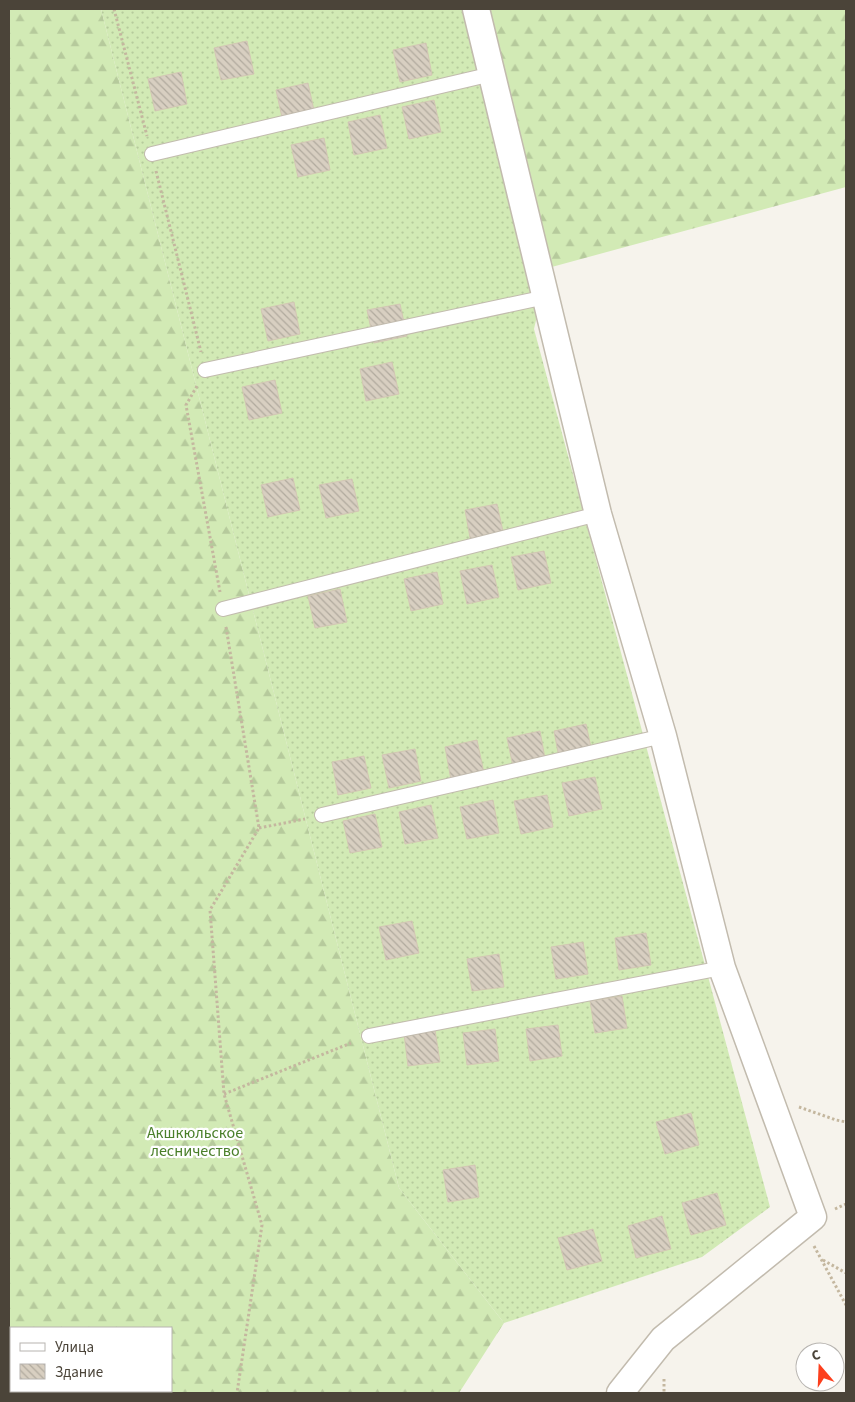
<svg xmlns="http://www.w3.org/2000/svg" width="855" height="1402" font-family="'Source Sans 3',sans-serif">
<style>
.forest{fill:url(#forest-firs);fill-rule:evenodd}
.garden{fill:url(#garden-dots)}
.building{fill:url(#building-back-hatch);stroke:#d3c7b4}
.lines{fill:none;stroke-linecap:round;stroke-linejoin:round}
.service-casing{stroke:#c2bbae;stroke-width:16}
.minor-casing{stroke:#c2bbae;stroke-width:29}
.path{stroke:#c4b79f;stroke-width:3;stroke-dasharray:2.5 2.5;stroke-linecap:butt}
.service{stroke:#fff;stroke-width:14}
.minor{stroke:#fff;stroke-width:26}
.labels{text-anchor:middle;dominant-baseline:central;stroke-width:4.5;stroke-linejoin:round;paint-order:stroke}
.park-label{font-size:16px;fill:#4a7f2a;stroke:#fff}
</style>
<defs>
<pattern id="forest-firs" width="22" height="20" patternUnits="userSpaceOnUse" patternTransform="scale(1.25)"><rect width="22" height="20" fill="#d2eab5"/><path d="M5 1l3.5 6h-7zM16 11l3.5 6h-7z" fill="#b6ca9c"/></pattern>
<pattern id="garden-dots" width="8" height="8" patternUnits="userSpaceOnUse" patternTransform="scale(1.25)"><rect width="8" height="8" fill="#d2eab5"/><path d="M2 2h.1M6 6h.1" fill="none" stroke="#b6ca9c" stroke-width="1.8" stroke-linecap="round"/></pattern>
<pattern id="building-back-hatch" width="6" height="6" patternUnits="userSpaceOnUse" patternTransform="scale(1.25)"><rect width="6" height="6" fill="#d8cfc1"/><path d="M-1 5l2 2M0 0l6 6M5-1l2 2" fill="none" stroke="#b1aa9e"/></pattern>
</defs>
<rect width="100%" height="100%" fill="#f6f3ec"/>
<!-- forest -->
<path class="forest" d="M 9,9 L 101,9 L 399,1188 L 504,1323 L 459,1393 L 9,1393 ZM 11,1328 L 171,1328 L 171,1391 L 11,1391 Z
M 485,9 L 846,9 L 846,187 L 548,268 Z"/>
<!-- garden -->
<path class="garden" d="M 101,9 L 485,9 L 548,268 L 534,329 L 770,1207 L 702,1257 L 504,1323 L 399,1188 Z"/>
<!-- building -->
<path class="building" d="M 247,41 L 254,74 L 221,80 L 214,48 Z
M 426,43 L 432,75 L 400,82 L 393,50 Z
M 181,72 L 187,104 L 155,111 L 148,79 Z
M 308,83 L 315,115 L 283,122 L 276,90 Z
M 434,100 L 441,132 L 409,139 L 402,107 Z
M 380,115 L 387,148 L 354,155 L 348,122 Z
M 324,138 L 330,170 L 298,177 L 291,145 Z
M 294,302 L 300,334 L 268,341 L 261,309 Z
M 400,304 L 407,336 L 374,343 L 367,310 Z
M 392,362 L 399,394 L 366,401 L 360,369 Z
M 275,380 L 282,413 L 249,420 L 242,387 Z
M 293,478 L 300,510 L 268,517 L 261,485 Z
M 352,479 L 359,511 L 326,518 L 319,485 Z
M 497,504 L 504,536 L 471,543 L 465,510 Z
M 544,551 L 551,583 L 518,590 L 511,557 Z
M 492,565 L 499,597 L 467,604 L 460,571 Z
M 437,572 L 443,604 L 411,611 L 404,579 Z
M 340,589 L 347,622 L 315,628 L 308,596 Z
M 586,724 L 593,757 L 560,763 L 554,731 Z
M 540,731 L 546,764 L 514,771 L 507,738 Z
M 477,740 L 484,773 L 451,780 L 445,747 Z
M 415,749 L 421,781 L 389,788 L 382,755 Z
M 364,756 L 371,788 L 338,795 L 332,762 Z
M 595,777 L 602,809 L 569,816 L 562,783 Z
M 547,795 L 553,827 L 521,834 L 514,801 Z
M 493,800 L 499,833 L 467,839 L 460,807 Z
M 431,805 L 438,838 L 405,844 L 399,812 Z
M 375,814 L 382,847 L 350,853 L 343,821 Z
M 412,921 L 419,953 L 386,960 L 379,927 Z
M 646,933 L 651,965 L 619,970 L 615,938 Z
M 583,942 L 588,974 L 556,979 L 551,947 Z
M 499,954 L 504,987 L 472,991 L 467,959 Z
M 622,996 L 627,1028 L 595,1033 L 590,1001 Z
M 558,1025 L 562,1056 L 530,1061 L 526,1029 Z
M 495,1029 L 499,1061 L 467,1065 L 463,1033 Z
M 435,1030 L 440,1062 L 408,1066 L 404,1034 Z
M 691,1113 L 699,1145 L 665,1154 L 656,1122 Z
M 475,1165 L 479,1197 L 448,1202 L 443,1170 Z
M 717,1193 L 726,1225 L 691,1235 L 682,1203 Z
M 662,1216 L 671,1249 L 636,1258 L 628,1226 Z
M 593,1229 L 602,1261 L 567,1270 L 558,1238 Z"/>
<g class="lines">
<!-- service casing -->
<g class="service-casing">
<path id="service" d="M 152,154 L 492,74
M 205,370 L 546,297
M 223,609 L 598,514
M 322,815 L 663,736
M 369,1036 L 722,968"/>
</g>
<!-- minor casing -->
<g class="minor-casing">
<path id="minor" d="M 476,9 L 598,514 L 663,736 L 722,968 L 813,1217 L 663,1339 L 620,1393"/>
</g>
<!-- path -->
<path class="path" d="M 114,9 L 147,136
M 156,171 L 201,352
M 197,386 L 186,405 L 220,592
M 226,627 L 259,828 L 210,910 L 224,1094 L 262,1225 L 237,1393
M 259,828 L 305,819
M 224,1094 L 351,1043
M 799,1107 L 836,1120 L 846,1122
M 835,1209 L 846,1204
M 814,1246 L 846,1305
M 823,1260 L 846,1273
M 664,1379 L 664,1393"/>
<!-- service -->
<use href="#service" class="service"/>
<!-- minor -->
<use href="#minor" class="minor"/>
</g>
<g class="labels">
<!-- park labels -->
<g class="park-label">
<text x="195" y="1133">Акшкюльское<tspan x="195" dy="18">лесничество</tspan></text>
</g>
</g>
<!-- border -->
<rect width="855" height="1402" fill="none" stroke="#4b4439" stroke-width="20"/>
<!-- legend -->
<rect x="10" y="1327" width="162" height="65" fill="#ffffff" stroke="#b7b4b0"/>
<rect x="20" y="1343" width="25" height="8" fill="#ffffff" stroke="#b7b4b0"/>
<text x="55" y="1352" font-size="15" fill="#4b4439">Улица</text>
<rect x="20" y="1364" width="25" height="15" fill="url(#building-back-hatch)" stroke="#b7b4b0"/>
<text x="55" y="1377" font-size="15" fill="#4b4439">Здание</text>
<!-- north arrow -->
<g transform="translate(820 1367) rotate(341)"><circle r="24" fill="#ffffff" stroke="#b7b4b0"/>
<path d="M0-4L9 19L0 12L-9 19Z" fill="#fc3f1d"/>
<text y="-8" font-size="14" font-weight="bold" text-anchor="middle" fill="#4b4439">С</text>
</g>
</svg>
